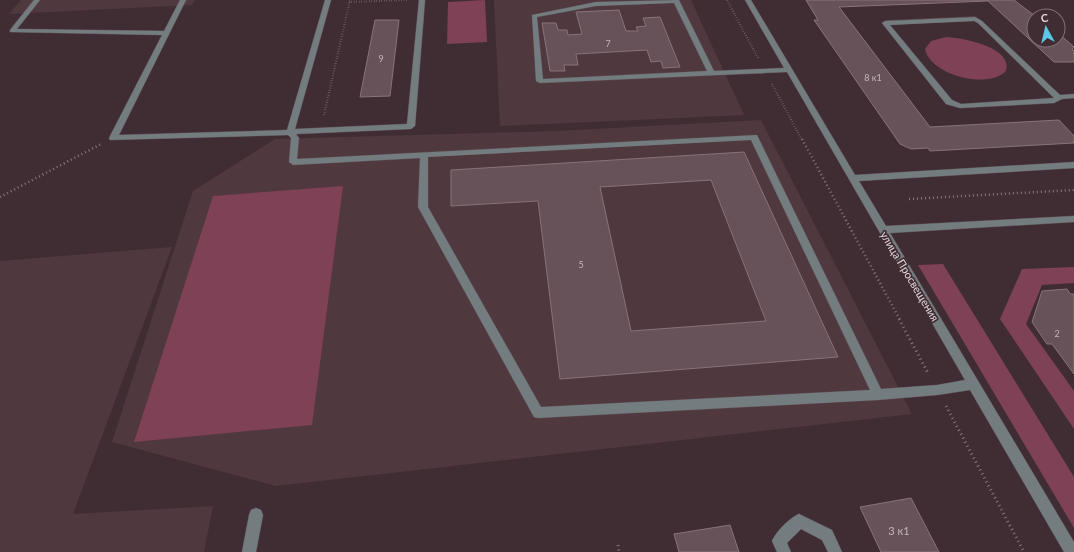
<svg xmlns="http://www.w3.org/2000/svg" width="1074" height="552" font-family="Lato,sans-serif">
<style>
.built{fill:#50383f}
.green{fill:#7e4156}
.building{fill:#665258;stroke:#897379;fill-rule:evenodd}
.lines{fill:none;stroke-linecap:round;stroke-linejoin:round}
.minor-casing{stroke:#5d4c51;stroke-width:1}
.path-far2{stroke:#88787d;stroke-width:2;stroke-dasharray:0.5 2;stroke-linecap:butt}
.path-far1{stroke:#88787d;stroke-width:2.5;stroke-dasharray:1 3;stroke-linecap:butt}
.path{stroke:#88787d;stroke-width:3;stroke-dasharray:1 3.5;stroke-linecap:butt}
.minor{fill:#737d80;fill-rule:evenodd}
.labels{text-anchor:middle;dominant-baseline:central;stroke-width:3.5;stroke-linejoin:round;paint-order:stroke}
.number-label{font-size:9px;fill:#c4b6ba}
.street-label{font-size:11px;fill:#e3d7da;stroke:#402d33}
.near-number-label{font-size:11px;fill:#c4b6ba}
</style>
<rect width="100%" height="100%" fill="#402d33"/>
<!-- built -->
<path class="built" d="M 21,0 L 195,0 L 192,5 L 9,14 Z
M 494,0 L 691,0 L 744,115 L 500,126 Z
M 761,120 L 912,414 L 276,486 L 112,442 L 193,191 L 275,139 L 558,131 Z
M 172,247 L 73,514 L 213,506 L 204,552 L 0,552 L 0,261 Z"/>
<!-- green -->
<path class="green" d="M 485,0 L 487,42 L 447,44 L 448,2 Z
M 946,37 C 963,38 1013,47 1006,71 C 988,90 930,75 925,49 L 931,41 Z
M 343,186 L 312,425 L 134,442 L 213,196 Z
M 943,264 L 1074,477 L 1074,528 L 918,265 Z
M 1074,267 L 1074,283 L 1042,285 L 1026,324 L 1074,391 L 1074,429 L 1000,319 L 1022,269 Z"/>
<!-- building -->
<path class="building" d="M 806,0 L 1014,0 L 1035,16 L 1038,16 L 1034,16 L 1034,40 L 1058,40 L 1058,33 L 1074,47 L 1072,49 L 1074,51 L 1074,62 L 1054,62 L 988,1 L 839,7 L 930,127 L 1059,120 L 1074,136 L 1074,143 L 930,151 L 928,148 L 911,149 L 900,144 L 814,20 L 818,20 Z
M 619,10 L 626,31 L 638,31 L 636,27 L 646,26 L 643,18 L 660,17 L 680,67 L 663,68 L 661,61 L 651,62 L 647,50 L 576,54 L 578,65 L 564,65 L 565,71 L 550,71 L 542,23 L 556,23 L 558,30 L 567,30 L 568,35 L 582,34 L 576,12 Z
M 375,20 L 399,20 L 390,96 L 360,97 Z
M 744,152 L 838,357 L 560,379 L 538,201 L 451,206 L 451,170 ZM 711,180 L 766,321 L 631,331 L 600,187 Z
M 1067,289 L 1070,294 L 1074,294 L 1074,374 L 1052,344 L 1047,344 L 1032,322 L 1042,291 Z
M 911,498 L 939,552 L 881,552 L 860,507 Z
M 730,525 L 739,552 L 679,552 L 674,534 Z"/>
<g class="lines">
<!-- minor casing -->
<g class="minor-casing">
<path id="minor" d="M 34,0 L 40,0 L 17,29 L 164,31 L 180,0 L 186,0 L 119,135 L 287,130 L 325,0 L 331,0 L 295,129 L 407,124 L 419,0 L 425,0 L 415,126 L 411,129 L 296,134 L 299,138 L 297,159 L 757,135 L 881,389 L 937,385 L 965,380 L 787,72 L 540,83 L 536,81 L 532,15 L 596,2 L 679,0 L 714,71 L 784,68 L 745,0 L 751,0 L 855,175 L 1074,162 L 1074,168 L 859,181 L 886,226 L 1074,216 L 1074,222 L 890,233 L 1074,542 L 1074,552 L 1064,552 L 970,390 L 937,395 L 878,400 L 538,418 L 534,417 L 418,207 L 420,158 L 293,165 L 289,162 L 291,138 L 288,135 L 110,140 L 109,138 L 162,35 L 10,32 L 10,30 ZM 674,3 L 707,71 L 543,79 L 537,17 L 596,6 ZM 751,140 L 870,390 L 541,407 L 428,207 L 428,157 Z
M 975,17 L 982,21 L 1060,95 L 1074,94 L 1074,98 L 1062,99 L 1054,103 L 960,108 L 946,104 L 882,23 L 885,21 ZM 974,21 L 978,23 L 1054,98 L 961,104 L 952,100 L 890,25 Z
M 256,508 L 261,510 L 263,515 L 256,552 L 242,552 L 249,515 L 251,510 Z
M 799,514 L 832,530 L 842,552 L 828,552 L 822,540 L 801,529 L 787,543 L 791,552 L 777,552 L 772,541 C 776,532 789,518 799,514 Z"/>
</g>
<!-- path-far2 -->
<path class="path-far2" d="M 727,0 L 758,58
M 349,2 L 407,0
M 772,84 L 802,140
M 324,115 L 350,0"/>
<!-- path-far1 -->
<path class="path-far1" d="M 802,139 L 900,320
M 0,197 L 101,144
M 909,199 L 1074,190"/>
<!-- path -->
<path class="path" d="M 899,319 L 928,373
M 946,406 L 1024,552
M 618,545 L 619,552"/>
<!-- minor -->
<use href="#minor" class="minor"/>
</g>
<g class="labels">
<!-- number labels -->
<g class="number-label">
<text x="608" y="43">7</text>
<text x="381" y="58">9</text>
<text x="873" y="77">8 к1</text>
<text x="581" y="264">5</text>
<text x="1057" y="333">2</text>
</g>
<!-- street labels -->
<g class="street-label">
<text transform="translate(910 276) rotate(59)">улица Просвещения</text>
</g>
<!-- near-number labels -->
<g class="near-number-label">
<text x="899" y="530">3 к1</text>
</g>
</g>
<!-- north arrow -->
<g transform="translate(1046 28) rotate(352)"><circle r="19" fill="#402d33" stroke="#817176"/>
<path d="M0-3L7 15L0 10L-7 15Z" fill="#5bc8e6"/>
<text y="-6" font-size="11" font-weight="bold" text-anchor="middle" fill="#e3d7da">С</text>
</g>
</svg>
